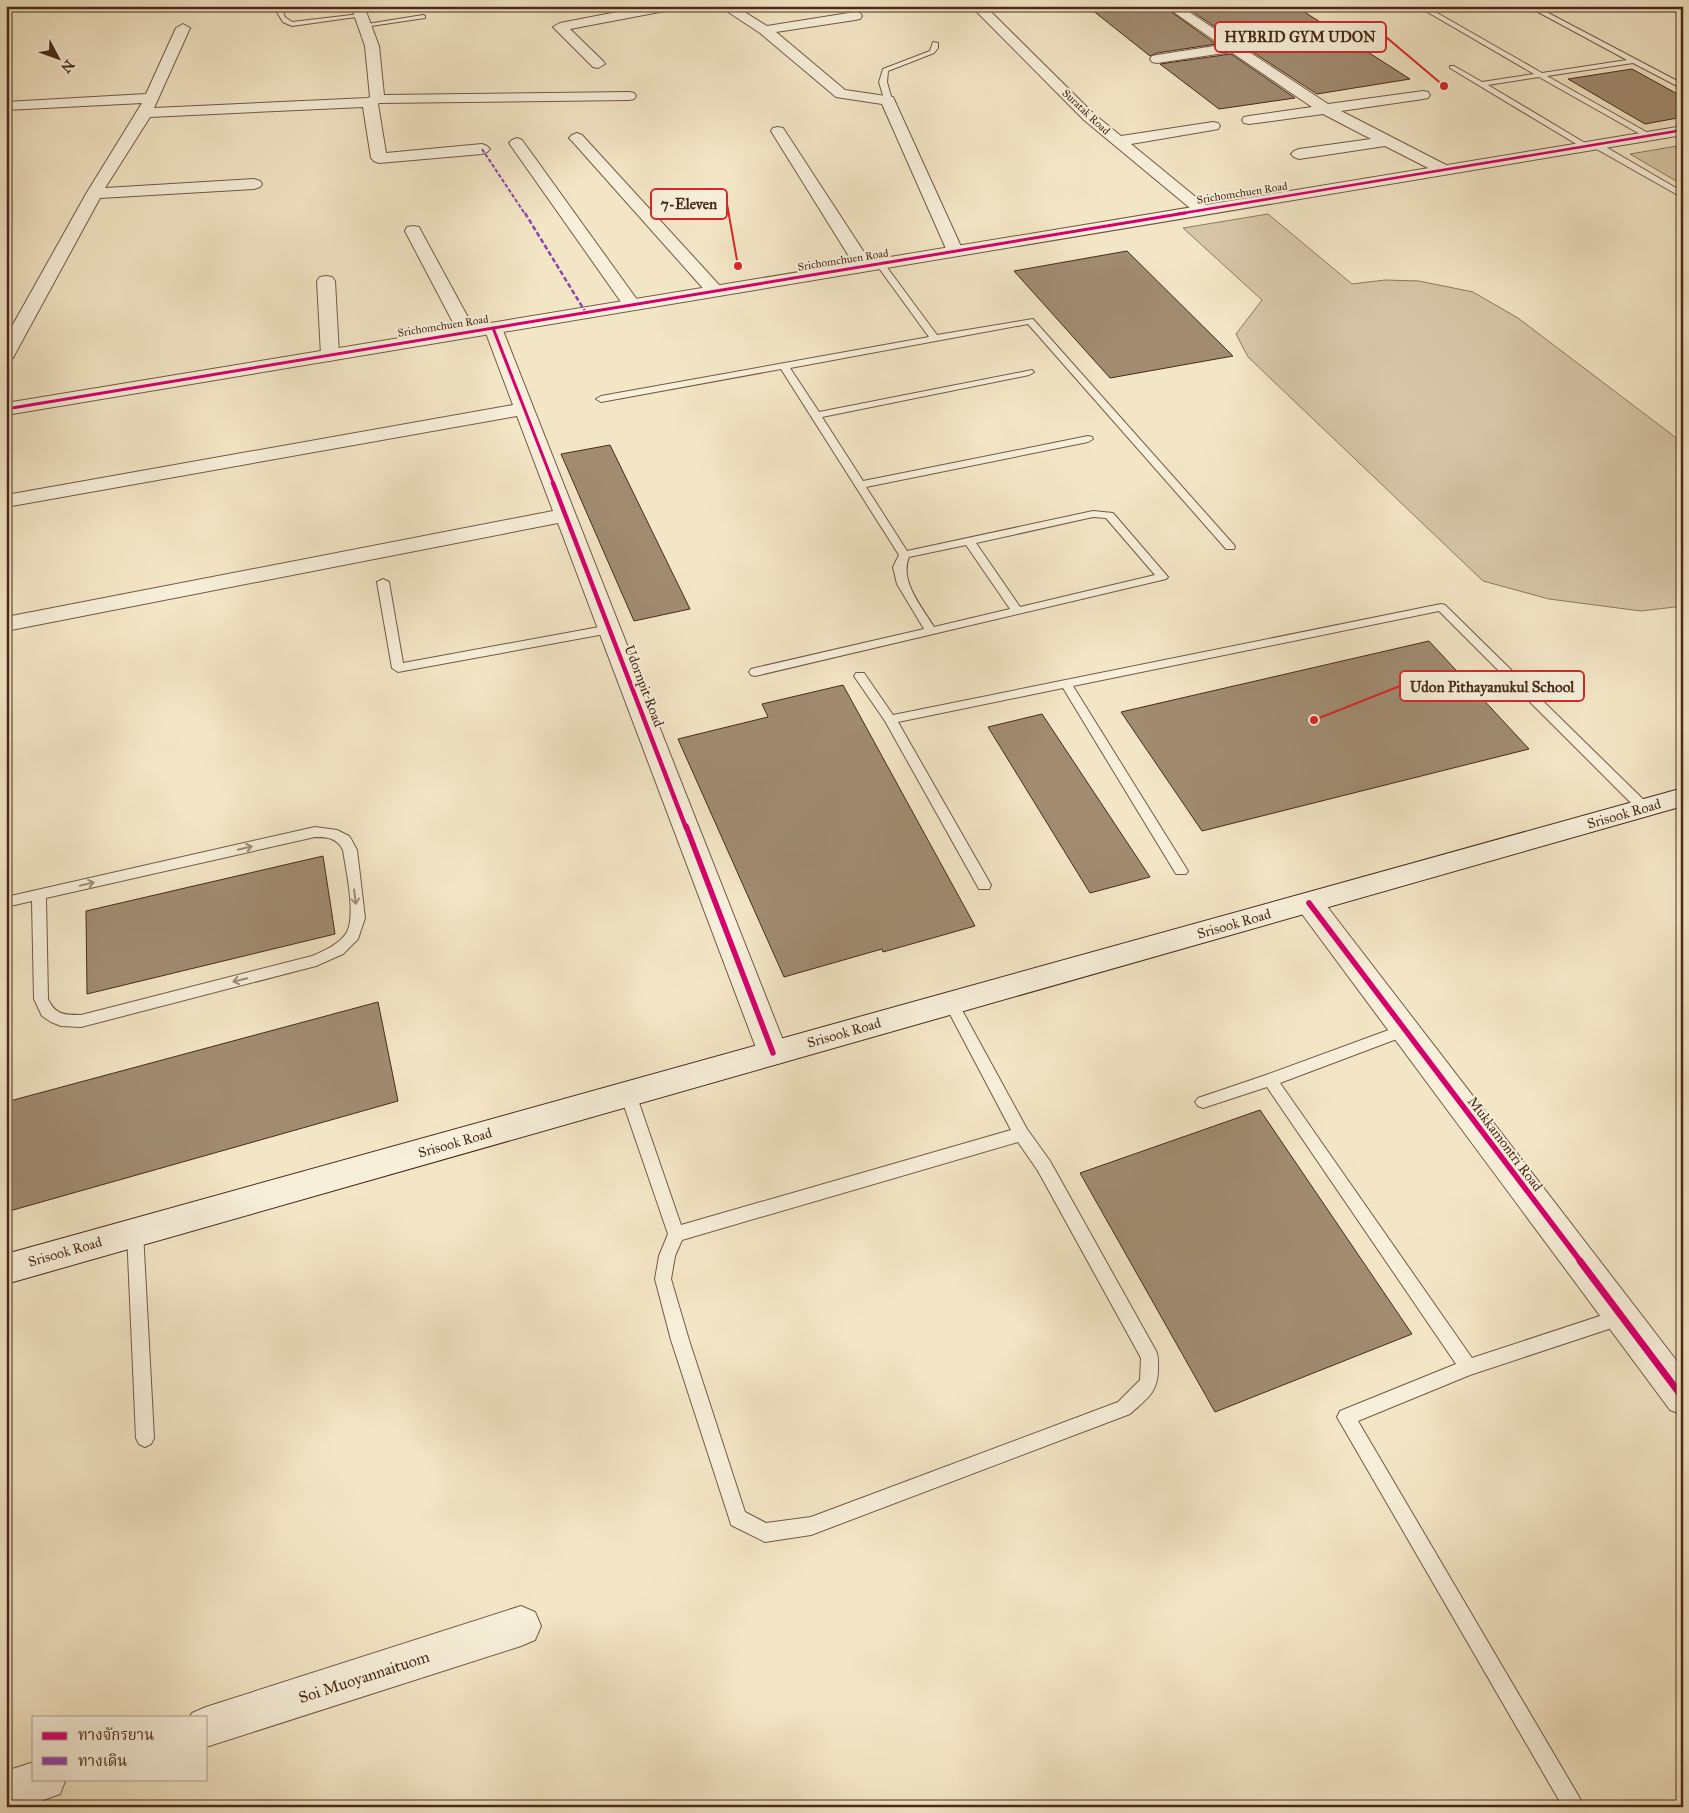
<svg xmlns="http://www.w3.org/2000/svg" width="1689" height="1813" font-family="'IM FELL Great Primer','Noto Serif Thai',serif">
<style>
.green{fill:#d6c6a8;stroke:#8f7860}
.building{fill:#a18c72;stroke:#482a18}
.lines{fill:none;stroke-linecap:round;stroke-linejoin:round}
.service-casing{stroke:#735944;stroke-width:2}
.minor-casing{stroke:#735944;stroke-width:2}
.tertiary-casing{stroke:#735944;stroke-width:2}
.secondary-casing{stroke:#482a18;stroke-width:2}
.service{fill:#f7efda;fill-rule:evenodd}
.minor{fill:#f7efda;fill-rule:evenodd}
.tertiary{fill:#f7efda;fill-rule:evenodd}
.secondary{fill:#f7efda;fill-rule:evenodd}
.quiet-far1{stroke:#8e44ad;stroke-width:2;stroke-dasharray:4 2;stroke-linecap:butt}
.quiet{stroke:#8e44ad;stroke-width:2.5;stroke-dasharray:5 2.5;stroke-linecap:butt}
.cycleway-far4-casing{stroke:#f7efda;stroke-width:4.5}
.cycleway-far3-casing{stroke:#f7efda;stroke-width:5}
.cycleway-far2-casing{stroke:#f7efda;stroke-width:7}
.cycleway-far1-casing{stroke:#f7efda;stroke-width:9}
.cycleway-casing{stroke:#f7efda;stroke-width:10}
.cycleway-far4{stroke:#d6006c;stroke-width:2.5}
.cycleway-far3{stroke:#d6006c;stroke-width:3}
.cycleway-far2{stroke:#d6006c;stroke-width:4.5}
.cycleway-far1{stroke:#d6006c;stroke-width:5.5}
.cycleway{stroke:#d6006c;stroke-width:7}
.oneway{stroke:#a08c79}
.labels{text-anchor:middle;dominant-baseline:central;stroke-width:4;stroke-linejoin:round;paint-order:stroke}
.far-street-label{font-size:11px;fill:#482a18;stroke:#f7efda}
.street-label{font-size:14px;fill:#482a18;stroke:#f7efda}
.near-street-label{font-size:16px;fill:#482a18;stroke:#f7efda}
.leader{fill:none;stroke:#d62828;stroke-width:2}
.callout-dot{fill:#d62828;stroke:#f7efda;stroke-width:2}
.callout{fill:#f7efda;stroke:#d62828;stroke-width:2}
.callout-label{font-size:15px;text-anchor:middle;font-weight:bold;fill:#482a18}
</style>
<rect width="100%" height="100%" fill="#f3e6c6"/>
<filter id="stains"><feTurbulence type="fractalNoise" baseFrequency=".004" numOctaves="4"/><feColorMatrix values="0 0 0 0 .2 0 0 0 0 .09 0 0 0 0 .02 0 0 0 .5 -.17"/></filter>
<radialGradient id="worn" r=".72"><stop offset=".6" stop-color="#630" stop-opacity="0"/><stop offset="1" stop-color="#630" stop-opacity=".3"/></radialGradient>
<!-- green -->
<path class="green" d="M 1683,145 L 1683,185 L 1630,154 Z
M 1268,214 L 1352,284 L 1385,280 L 1419,281 L 1473,292 L 1518,318 L 1683,443 L 1683,606 L 1641,611 L 1549,599 L 1483,581 L 1248,357 L 1236,334 L 1262,300 L 1183,228 Z"/>
<!-- building -->
<path class="building" d="M 1087,6 L 1163,6 L 1216,44 L 1157,53 L 1150,56 Z
M 1184,6 L 1295,6 L 1328,27 L 1236,41 Z
M 1338,33 L 1410,79 L 1317,94 L 1251,51 L 1329,39 Z
M 1231,54 L 1295,98 L 1219,109 L 1160,64 Z
M 1632,69 L 1683,97 L 1683,117 L 1645,124 L 1568,79 Z
M 1127,251 L 1233,356 L 1110,378 L 1014,271 Z
M 610,445 L 690,609 L 634,621 L 561,454 Z
M 1429,641 L 1529,749 L 1202,831 L 1121,712 Z
M 843,685 L 975,926 L 883,952 L 882,949 L 784,977 L 678,739 L 768,717 L 762,704 Z
M 1042,714 L 1150,877 L 1090,893 L 988,727 Z
M 323,856 L 335,934 L 87,994 L 86,911 Z
M 378,1002 L 398,1101 L 6,1212 L 6,1102 Z
M 1260,1110 L 1412,1334 L 1215,1412 L 1080,1173 Z"/>
<g class="lines">
<!-- service casing -->
<g class="service-casing">
<path id="service" d="M 62,6 L 59,8 L 6,11 L 6,7 Z
M 284,6 L 304,6 L 282,10 L 285,17 L 292,22 L 360,14 L 363,16 L 292,26 L 283,22 L 275,9 Z
M 1417,6 L 1425,6 L 1542,73 L 1627,60 L 1527,6 L 1535,6 L 1683,84 L 1683,89 L 1633,63 L 1547,76 L 1650,134 L 1650,138 L 1647,138 L 1539,77 L 1488,85 L 1590,146 L 1583,148 L 1450,68 L 1450,66 L 1454,66 L 1482,82 L 1534,74 Z
M 423,15 L 425,16 L 425,18 L 364,27 L 361,25 Z
M 933,42 L 938,43 L 938,48 L 934,53 L 888,71 L 887,82 L 892,100 L 885,102 L 879,82 L 883,69 L 930,51 Z
M 1593,143 L 1599,143 L 1683,192 L 1683,198 L 1593,147 Z
M 880,261 L 883,262 L 937,335 L 1033,319 L 1234,545 L 1235,547 L 1234,549 L 1226,549 L 1028,324 L 790,368 L 819,412 L 1032,370 L 1034,372 L 1029,375 L 822,417 L 863,481 L 1088,436 L 1092,437 L 1093,439 L 1088,442 L 866,487 L 907,551 L 1093,511 L 1113,513 L 1168,577 L 1166,579 L 755,676 L 751,675 L 749,672 L 751,669 L 755,668 L 924,629 L 897,584 L 893,567 L 899,555 L 781,369 L 601,402 L 596,399 L 601,396 L 929,337 L 876,264 ZM 1093,517 L 1106,518 L 1155,575 L 1020,607 L 976,543 ZM 966,545 L 1010,609 L 934,627 C 922,607 899,581 909,557 Z
M 383,579 L 389,582 L 403,663 L 610,625 L 616,629 L 610,633 L 398,672 L 392,668 L 377,582 Z
M 1441,604 L 1445,605 L 1649,805 L 1650,808 L 1649,811 L 1639,811 L 1439,611 L 1073,686 L 1188,871 L 1186,874 L 1176,874 L 1063,688 L 898,722 L 991,885 L 989,889 L 979,889 L 885,721 L 854,676 L 856,673 L 864,673 L 893,715 Z
M 315,827 L 337,830 L 349,836 L 351,839 L 357,850 L 365,918 L 358,939 L 343,954 L 316,966 L 81,1027 L 61,1026 L 51,1022 L 42,1016 L 34,999 L 32,901 L 6,907 L 6,897 ZM 315,837 C 328,837 337,838 343,850 C 346,870 356,914 347,932 C 340,944 324,951 312,956 L 81,1015 C 65,1015 55,1015 48,999 L 46,898 Z
M 951,997 L 956,999 L 1027,1129 L 1050,1161 L 1156,1351 C 1159,1358 1158,1364 1158,1371 C 1157,1394 1146,1399 1130,1414 L 811,1535 L 765,1542 L 731,1525 L 729,1518 L 671,1340 L 655,1279 L 659,1256 L 668,1234 L 620,1094 L 623,1090 L 628,1088 L 633,1090 L 636,1094 L 681,1225 L 1011,1130 L 944,1003 L 946,999 ZM 1018,1142 L 1038,1171 L 1141,1358 L 1140,1380 L 1118,1402 L 811,1517 L 766,1523 L 745,1512 L 689,1340 L 671,1279 L 675,1256 L 682,1240 Z
M 1405,1024 L 1410,1026 L 1412,1030 L 1410,1034 L 1280,1083 L 1472,1358 L 1621,1309 L 1627,1311 L 1630,1317 L 1627,1323 L 1470,1375 L 1358,1421 L 1585,1807 L 1563,1807 L 1337,1417 L 1340,1411 L 1456,1364 L 1267,1087 L 1203,1108 L 1198,1106 L 1195,1102 L 1198,1098 L 1266,1075 Z
M 135,1225 L 141,1227 L 143,1232 L 154,1438 L 151,1444 L 145,1447 L 139,1444 L 136,1438 L 127,1232 L 129,1227 Z"/>
</g>
<!-- minor casing -->
<g class="minor-casing">
<path id="minor" d="M 351,6 L 364,6 L 379,46 L 384,95 L 629,92 L 634,93 L 636,96 L 634,99 L 629,100 L 379,103 L 378,104 L 386,153 L 482,144 L 487,146 L 490,149 L 487,152 L 482,154 L 379,163 L 374,161 L 371,158 L 363,107 L 150,117 L 105,188 L 254,179 L 260,181 L 262,184 L 260,187 L 254,189 L 100,198 L 15,354 L 13,358 L 6,360 L 6,337 L 86,194 L 142,103 L 6,110 L 6,102 L 146,94 L 176,28 L 183,24 L 190,28 L 154,108 L 368,98 L 370,97 L 365,46 Z
M 648,6 L 676,6 L 670,10 L 570,29 L 603,61 L 605,64 L 598,68 L 593,67 L 553,27 L 560,23 Z
M 719,6 L 735,6 L 767,26 L 855,12 L 860,13 L 862,16 L 860,19 L 855,20 L 776,32 L 845,90 L 893,97 L 963,251 L 961,255 L 949,255 L 947,251 L 882,104 L 836,97 L 760,33 Z
M 971,6 L 985,6 L 1094,114 L 1121,136 L 1213,122 L 1218,123 L 1220,126 L 1218,129 L 1213,130 L 1131,144 L 1208,207 L 1210,210 L 1208,213 L 1196,213 L 1084,120 Z
M 1165,6 L 1180,6 L 1236,43 L 1329,29 L 1334,30 L 1336,33 L 1329,37 L 1246,50 L 1328,104 L 1423,91 L 1428,92 L 1430,95 L 1428,98 L 1423,99 L 1341,111 L 1450,167 L 1452,170 L 1450,173 L 1438,173 L 1385,146 L 1299,159 L 1294,157 L 1291,154 L 1294,151 L 1299,149 L 1371,139 L 1323,114 L 1249,124 L 1244,123 L 1242,120 L 1244,117 L 1249,116 L 1312,107 L 1231,52 L 1157,63 L 1152,62 L 1150,59 L 1152,56 L 1157,55 L 1221,45 Z
M 1665,6 L 1683,7 L 1683,16 Z
M 778,127 L 783,128 L 785,131 L 873,266 L 870,270 L 864,271 L 858,270 L 855,266 L 771,131 L 773,128 Z
M 577,133 L 582,135 L 721,287 L 724,291 L 721,295 L 715,296 L 709,295 L 572,141 L 569,138 L 572,135 Z
M 517,138 L 522,140 L 638,301 L 641,305 L 638,309 L 632,310 L 626,309 L 509,143 L 512,140 Z
M 413,226 L 419,227 L 421,231 L 476,332 L 473,336 L 467,337 L 461,336 L 458,332 L 405,231 L 407,227 Z
M 326,276 L 332,277 L 335,281 L 339,355 L 337,359 L 330,361 L 323,359 L 321,355 L 317,281 L 320,277 Z
M 493,323 L 499,324 L 502,328 L 788,1053 L 784,1062 L 773,1065 L 762,1062 L 758,1053 L 558,523 L 6,631 L 6,617 L 553,511 L 517,416 L 6,507 L 6,495 L 513,405 L 484,328 L 487,324 Z
M 521,1606 L 535,1612 L 541,1626 L 535,1640 L 521,1646 L 206,1747 L 206,1717 L 190,1717 L 192,1713 L 206,1707 Z
M 34,1762 L 34,1779 L 66,1779 L 60,1794 L 24,1807 L 6,1807 L 6,1771 Z"/>
</g>
<!-- tertiary casing -->
<g class="tertiary-casing">
<path id="tertiary" d="M 1683,126 L 1683,135 L 6,415 L 6,403 Z
M 1309,893 L 1319,896 L 1683,1369 L 1683,1415 L 1670,1410 L 1299,910 L 1295,903 L 1299,896 Z"/>
</g>
<!-- secondary casing -->
<g class="secondary-casing">
<path id="secondary" d="M 1683,788 L 1683,806 L 6,1284 L 6,1254 Z"/>
</g>
<!-- service -->
<use href="#service" class="service"/>
<!-- minor -->
<use href="#minor" class="minor"/>
<!-- tertiary -->
<use href="#tertiary" class="tertiary"/>
<!-- secondary -->
<use href="#secondary" class="secondary"/>
<!-- quiet-far1 -->
<path class="quiet-far1" d="M 482,149 L 525,214"/>
<!-- quiet -->
<path class="quiet" d="M 525,213 L 586,313"/>
<!-- cycleway-far4 casing -->
<g class="cycleway-far4-casing">
<path id="cycleway-far4" d="M 1178,214 L 1683,130"/>
</g>
<!-- cycleway-far3 casing -->
<g class="cycleway-far3-casing">
<path id="cycleway-far3" d="M 493,328 L 554,485
M 6,409 L 1185,213"/>
</g>
<!-- cycleway-far2 casing -->
<g class="cycleway-far2-casing">
<path id="cycleway-far2" d="M 553,483 L 686,828"/>
</g>
<!-- cycleway-far1 casing -->
<g class="cycleway-far1-casing">
<path id="cycleway-far1" d="M 686,826 L 773,1053
M 1309,903 L 1581,1262"/>
</g>
<!-- cycleway casing -->
<g class="cycleway-casing">
<path id="cycleway" d="M 1580,1261 L 1683,1398"/>
</g>
<!-- cycleway-far4 -->
<use href="#cycleway-far4" class="cycleway-far4"/>
<!-- cycleway-far3 -->
<use href="#cycleway-far3" class="cycleway-far3"/>
<!-- cycleway-far2 -->
<use href="#cycleway-far2" class="cycleway-far2"/>
<!-- cycleway-far1 -->
<use href="#cycleway-far1" class="cycleway-far1"/>
<!-- cycleway -->
<use href="#cycleway" class="cycleway"/>
</g>
<!-- one-way arrows -->
<defs><path id="oneway-shaft" d="M-6 0H5M1.5-3L5.5 0L1.5 3" fill="none" stroke-width="1.6" stroke-linecap="round" stroke-linejoin="round" transform="scale(1.25)"/></defs>
<g class="oneway">
<use href="#oneway-shaft" transform="translate(245 848) rotate(-13)"/>
<use href="#oneway-shaft" transform="translate(87 884) rotate(-13)"/>
<use href="#oneway-shaft" transform="translate(355 897) rotate(83)"/>
<use href="#oneway-shaft" transform="translate(240 980) rotate(166)"/>
</g>
<g class="labels">
<!-- far-street labels -->
<g class="far-street-label">
<text transform="translate(1086 112) rotate(43)">Suratak Road</text>
<text transform="translate(1242 193) rotate(-9)">Srichomchuen Road</text>
<text transform="translate(843 260) rotate(-9)">Srichomchuen Road</text>
<text transform="translate(443 326) rotate(-9)">Srichomchuen Road</text>
</g>
<!-- street labels -->
<g class="street-label">
<text transform="translate(644 686) rotate(69)">Udornpit Road</text>
<text transform="translate(1624 814) rotate(-16)">Srisook Road</text>
<text transform="translate(1234 924) rotate(-16)">Srisook Road</text>
<text transform="translate(844 1033) rotate(-16)">Srisook Road</text>
<text transform="translate(455 1143) rotate(-16)">Srisook Road</text>
<text transform="translate(1505 1144) rotate(53)">Mukkamontri Road</text>
<text transform="translate(65 1252) rotate(-16)">Srisook Road</text>
</g>
<!-- near-street labels -->
<g class="near-street-label">
<text transform="translate(364 1677) rotate(-18)">Soi Muoyannaituom</text>
</g>
</g>
<!-- callouts -->
<path class="leader" d="M1444 86L1386 37M738 266L727 204M1314 720L1400 686"/>
<g class="callout-dot">
<circle cx="1444" cy="86" r="5"/>
<circle cx="738" cy="266" r="5"/>
<circle cx="1314" cy="720" r="5"/>
</g>
<g class="callout">
<rect x="1215" y="22" width="171" height="30" rx="5"/>
<rect x="651" y="189" width="76" height="30" rx="5"/>
<rect x="1400" y="671" width="184" height="30" rx="5"/>
</g>
<g class="callout-label">
<text x="1300" y="42">HYBRID GYM UDON</text>
<text x="689" y="209">7-Eleven</text>
<text x="1492" y="692">Udon Pithayanukul School</text>
</g>
<!-- margin -->
<rect width="1689" height="1813" fill="none" stroke="#f3e6c6" stroke-width="25"/>
<rect x="8" y="8" width="1674" height="1798" fill="none" stroke="#482a18" stroke-width="2.5"/>
<rect x="12" y="12" width="1664" height="1788" fill="none" stroke="#482a18"/>
<!-- legend -->
<rect x="32" y="1716" width="175" height="65" fill="#f7efda" stroke="#b1a08c"/>
<rect x="42" y="1732" width="25" height="8" fill="#d6006c" stroke="#b1a08c"/>
<text x="78" y="1740" font-size="15" fill="#482a18">ทางจักรยาน</text>
<rect x="42" y="1757" width="25" height="8" fill="#8e44ad" stroke="#b1a08c"/>
<text x="78" y="1766" font-size="15" fill="#482a18">ทางเดิน</text>
<!-- north arrow -->
<g transform="translate(58 58) rotate(131)" stroke="#f7efda" stroke-width="4" paint-order="stroke">
<path d="M0-4L9 19L0 12L-9 19Z" fill="#482a18"/>
<text y="-8" font-size="14" font-weight="bold" text-anchor="middle" fill="#482a18">N</text>
</g>
<rect width="100%" height="100%" filter="url(#stains)"/>
<rect width="100%" height="100%" fill="url(#worn)"/>
</svg>
